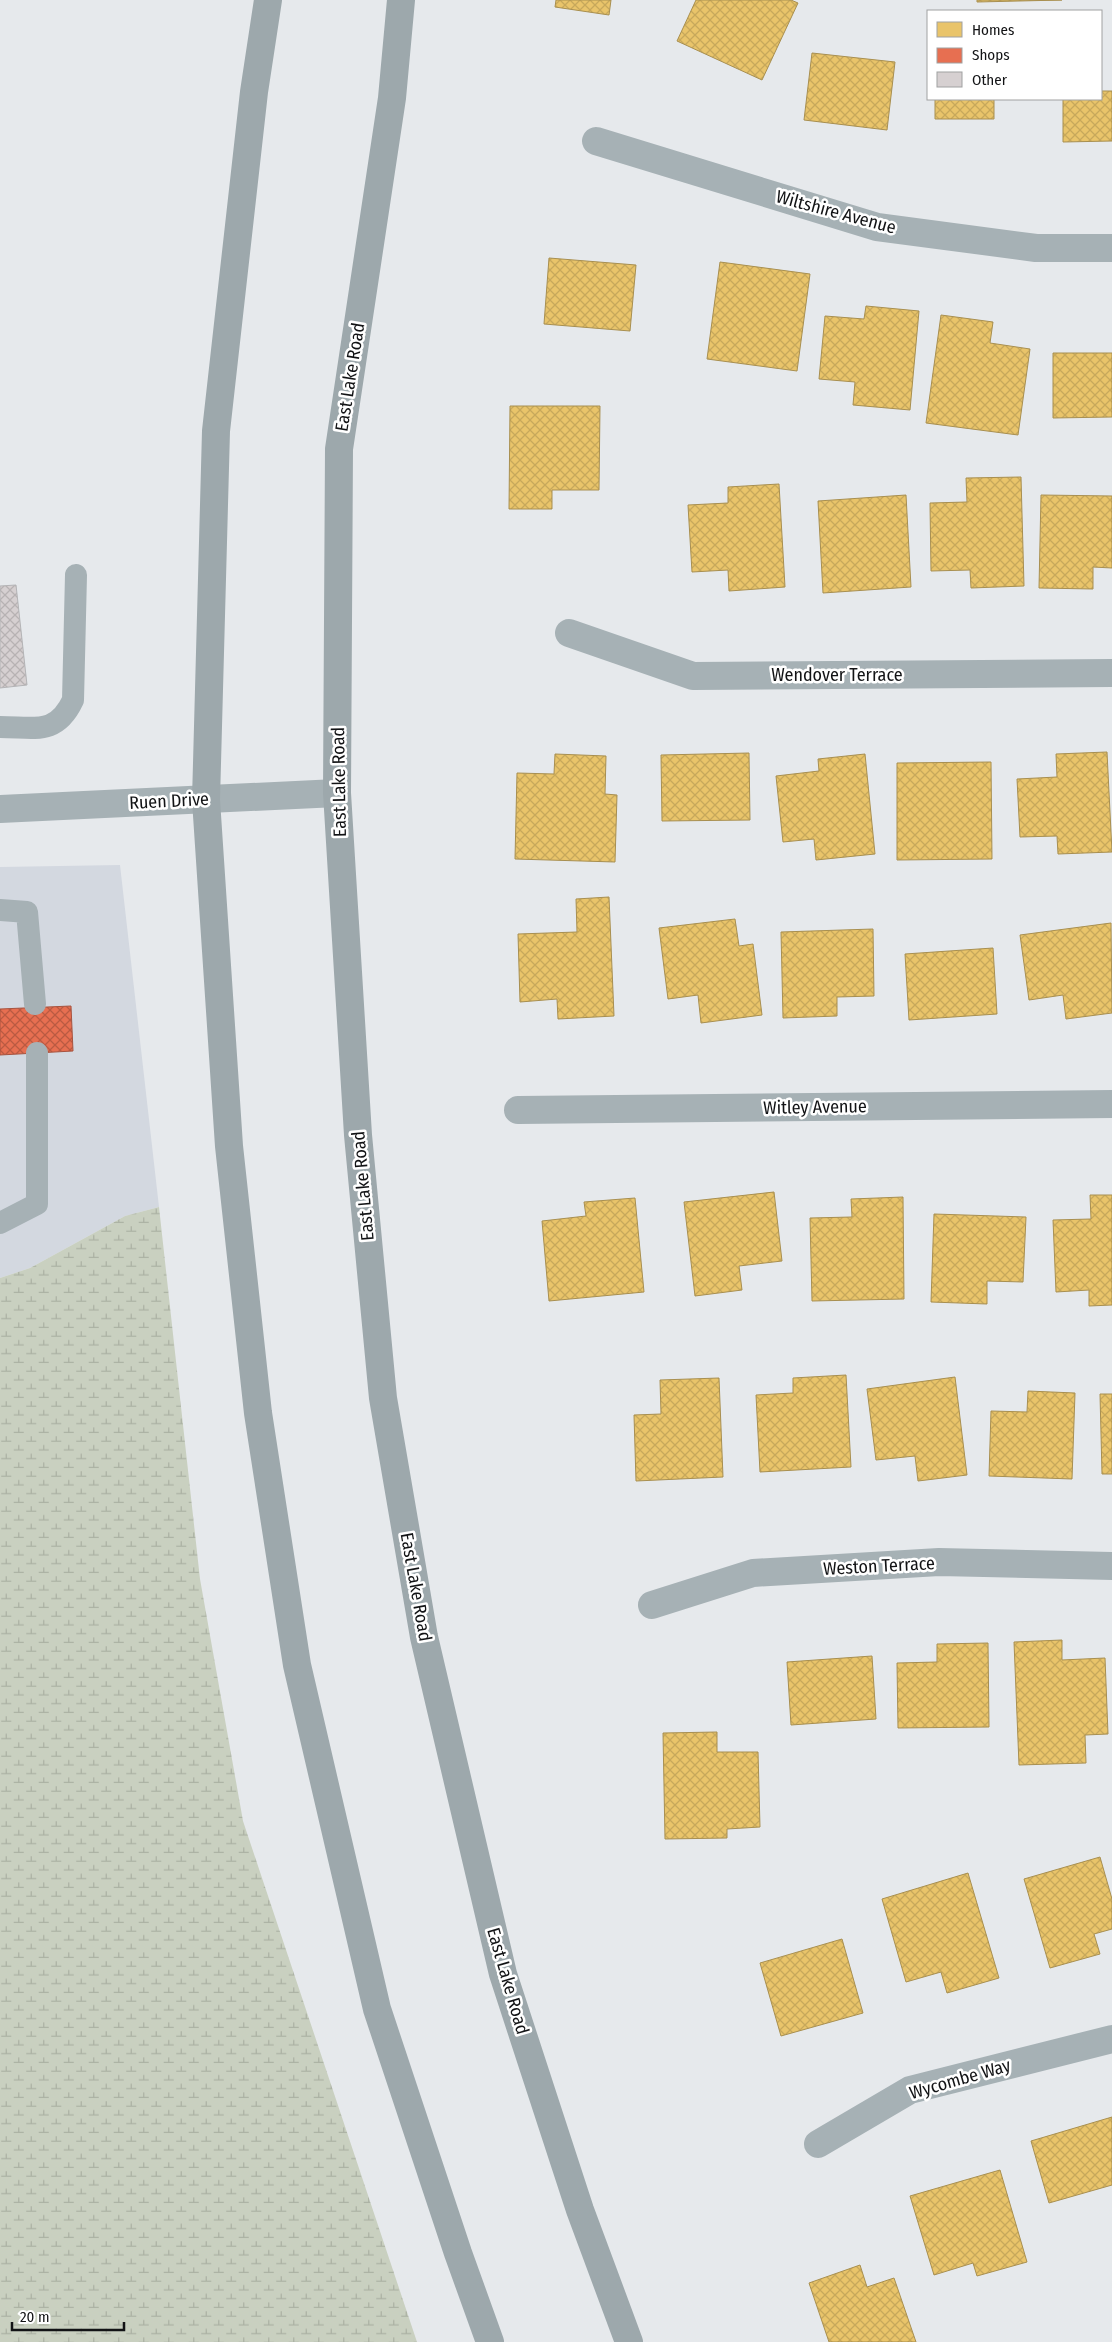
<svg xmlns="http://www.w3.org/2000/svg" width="1112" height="2342" font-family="'Fira Sans Condensed',sans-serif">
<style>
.built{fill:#d3d8e0}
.wetland{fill:url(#wetland-marsh)}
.homes{fill:url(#homes-cross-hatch);stroke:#a88f50}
.shops{fill:url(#shops-cross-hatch);stroke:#a7533f}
.building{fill:url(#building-cross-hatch);stroke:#b4b4b6}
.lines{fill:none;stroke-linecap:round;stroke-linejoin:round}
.lane{stroke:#a6b1b5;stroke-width:22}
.street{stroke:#a6b1b5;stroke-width:28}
.primary{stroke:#9da8ac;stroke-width:28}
.labels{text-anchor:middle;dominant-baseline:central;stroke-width:5;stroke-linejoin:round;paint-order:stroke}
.street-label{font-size:18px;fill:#121315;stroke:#fff}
</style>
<defs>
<pattern id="wetland-marsh" width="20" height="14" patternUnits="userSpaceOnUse" patternTransform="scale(1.25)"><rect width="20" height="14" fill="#c9d0c0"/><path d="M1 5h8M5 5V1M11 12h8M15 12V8" fill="none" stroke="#acb2a4"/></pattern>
<pattern id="homes-cross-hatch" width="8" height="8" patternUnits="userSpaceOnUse" patternTransform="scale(1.25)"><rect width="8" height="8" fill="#e9c46a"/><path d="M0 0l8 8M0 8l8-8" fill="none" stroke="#c7a85b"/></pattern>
<pattern id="shops-cross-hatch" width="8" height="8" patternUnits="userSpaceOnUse" patternTransform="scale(1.25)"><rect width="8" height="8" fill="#e76f51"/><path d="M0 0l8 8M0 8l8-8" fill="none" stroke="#ba5a42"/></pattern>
<pattern id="building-cross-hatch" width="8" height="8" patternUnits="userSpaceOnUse" patternTransform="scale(1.25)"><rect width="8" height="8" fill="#d6d0d1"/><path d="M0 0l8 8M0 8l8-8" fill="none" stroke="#b7b2b3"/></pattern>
</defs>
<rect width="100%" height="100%" fill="#e6e9ec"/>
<!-- built -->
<path class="built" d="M 120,865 L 159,1207 L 125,1216 L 30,1268 L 0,1278 L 0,867 Z"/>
<!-- wetland -->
<path class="wetland" d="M 159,1207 L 200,1579 L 243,1821 L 417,2342 L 0,2342 L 0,1278 L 30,1268 L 125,1216 Z"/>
<!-- homes -->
<path class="homes" d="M 556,0 L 611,0 L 609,15 L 555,7 Z
M 696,0 L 791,0 L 798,3 L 762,80 L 677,41 Z
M 977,0 L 1062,0 L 977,2 Z
M 812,53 L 895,62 L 887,130 L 804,120 Z
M 1101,91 L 1112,91 L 1112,141 L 1063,142 L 1063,99 L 1101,99 Z
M 935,99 L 994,99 L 994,119 L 935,119 Z
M 549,258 L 636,265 L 630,331 L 544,324 Z
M 720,262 L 810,274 L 797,371 L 707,359 Z
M 866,306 L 919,311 L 910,410 L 853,405 L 855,382 L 819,379 L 825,316 L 864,319 Z
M 941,315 L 993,322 L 990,343 L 1030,349 L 1018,435 L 926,423 Z
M 1053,353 L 1112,353 L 1112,417 L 1053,418 Z
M 510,406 L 600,406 L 599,490 L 552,490 L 552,509 L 509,509 Z
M 1021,477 L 1024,586 L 971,588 L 970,570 L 931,571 L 930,503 L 967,502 L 966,478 Z
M 779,484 L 785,587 L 729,591 L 728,570 L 692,572 L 688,505 L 728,503 L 728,487 Z
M 906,495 L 911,587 L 823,593 L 818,501 Z
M 1041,495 L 1112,496 L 1112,568 L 1093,567 L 1093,589 L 1039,588 Z
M 1107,752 L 1112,852 L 1058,854 L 1057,836 L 1020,837 L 1017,779 L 1057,777 L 1056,754 Z
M 749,753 L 750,820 L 662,821 L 661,755 Z
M 555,754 L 606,756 L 605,794 L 617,795 L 615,862 L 515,859 L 517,773 L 554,774 Z
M 865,754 L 875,854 L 816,860 L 814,839 L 783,842 L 776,776 L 819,771 L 818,759 Z
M 991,762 L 992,859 L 897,860 L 897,763 Z
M 609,897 L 614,1016 L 558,1019 L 557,999 L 520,1002 L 518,934 L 577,932 L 576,899 Z
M 735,919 L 739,946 L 753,944 L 762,1015 L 701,1023 L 698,995 L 668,999 L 659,928 Z
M 1111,923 L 1112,1013 L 1066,1019 L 1063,995 L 1029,1000 L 1020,935 Z
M 873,929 L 874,996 L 837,997 L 837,1016 L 783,1018 L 781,932 Z
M 993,948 L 997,1014 L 909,1020 L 905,954 Z
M 774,1192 L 782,1261 L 739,1266 L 742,1290 L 695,1296 L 684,1202 Z
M 1090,1195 L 1112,1195 L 1112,1305 L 1089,1306 L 1089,1290 L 1056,1292 L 1053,1220 L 1091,1219 Z
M 903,1197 L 904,1299 L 812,1301 L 810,1218 L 852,1217 L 851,1199 Z
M 635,1198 L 644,1292 L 549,1301 L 542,1221 L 586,1216 L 584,1202 Z
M 934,1214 L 1026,1217 L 1023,1282 L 987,1281 L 987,1304 L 931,1302 Z
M 846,1375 L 851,1467 L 760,1472 L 756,1395 L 793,1393 L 793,1378 Z
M 955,1377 L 967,1475 L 918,1481 L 915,1456 L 876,1460 L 867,1389 Z
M 719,1378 L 723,1477 L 636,1481 L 634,1415 L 661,1414 L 660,1380 Z
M 1028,1391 L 1075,1393 L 1072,1479 L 989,1476 L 991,1411 L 1027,1412 Z
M 1100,1394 L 1112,1394 L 1112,1474 L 1102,1474 Z
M 1062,1640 L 1062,1660 L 1105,1658 L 1108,1734 L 1085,1735 L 1086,1763 L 1019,1765 L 1014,1642 Z
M 988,1643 L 989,1727 L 898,1728 L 897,1663 L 937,1662 L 937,1644 Z
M 872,1656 L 876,1719 L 791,1725 L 787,1662 Z
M 717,1732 L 717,1752 L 758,1752 L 760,1827 L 727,1829 L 727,1838 L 665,1839 L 663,1733 Z
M 1100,1857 L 1112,1899 L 1112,1929 L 1094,1934 L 1100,1954 L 1050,1968 L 1024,1879 Z
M 968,1873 L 999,1978 L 947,1993 L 941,1972 L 906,1982 L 882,1899 Z
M 842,1939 L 863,2013 L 781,2036 L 760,1963 Z
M 1112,2117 L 1112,2185 L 1049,2203 L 1031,2141 Z
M 1000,2170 L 1027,2262 L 977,2276 L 973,2263 L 934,2275 L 910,2196 Z
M 860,2265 L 867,2287 L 894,2278 L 916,2342 L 829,2342 L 809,2283 Z"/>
<!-- shops -->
<path class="shops" d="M 71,1006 L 73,1051 L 0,1055 L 0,1009 Z"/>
<!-- building -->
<path class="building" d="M 16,585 L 27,685 L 0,688 L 0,586 Z"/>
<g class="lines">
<!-- lane -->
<path class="lane" d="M 0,727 C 35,727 56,736 73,700 L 76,575
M 0,910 L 27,912 L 35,1004
M 0,1223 L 37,1204 L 37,1053"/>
<!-- street -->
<path class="street" d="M 596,141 L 877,227 L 1036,248 L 1112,248
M 569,633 L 693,676 L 1112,673
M 0,809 L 337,793
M 518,1110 L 1112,1104
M 652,1605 L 753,1573 L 939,1562 L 1112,1566
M 818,2144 L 910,2090 L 1112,2039"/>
<!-- primary -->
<path class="primary" d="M 268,0 L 254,92 L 216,431 L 206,800 L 229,1146 L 258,1413 L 297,1665 L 377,2009 L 458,2253 L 490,2342
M 401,0 L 392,98 L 339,449 L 337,793 L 358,1135 L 383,1398 L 424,1637 L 503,1974 L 580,2210 L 629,2342"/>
</g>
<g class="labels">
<!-- street labels -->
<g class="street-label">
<text transform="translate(836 212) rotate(15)">Wiltshire Avenue</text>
<text transform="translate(350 377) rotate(-81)">East Lake Road</text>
<text x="837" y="675">Wendover Terrace</text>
<text transform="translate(339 782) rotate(-91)">East Lake Road</text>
<text transform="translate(169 801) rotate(-3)">Ruen Drive</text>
<text transform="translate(815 1107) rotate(-1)">Witley Avenue</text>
<text transform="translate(363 1186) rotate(-95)">East Lake Road</text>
<text transform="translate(879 1566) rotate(-3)">Weston Terrace</text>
<text transform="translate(416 1587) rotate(80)">East Lake Road</text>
<text transform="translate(508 1981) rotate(74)">East Lake Road</text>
<text transform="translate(960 2079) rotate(-16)">Wycombe Way</text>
</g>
</g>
<!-- legend -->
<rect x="927" y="10" width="175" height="90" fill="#ffffff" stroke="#a0a1a1"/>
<rect x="937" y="22" width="25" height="15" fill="#e9c46a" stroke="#a0a1a1"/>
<text x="972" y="35" font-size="15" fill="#121315">Homes</text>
<rect x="937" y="48" width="25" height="15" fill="#e76f51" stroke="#a0a1a1"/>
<text x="972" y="60" font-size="15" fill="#121315">Shops</text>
<rect x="937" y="72" width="25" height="15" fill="#d6d0d1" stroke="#a0a1a1"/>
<text x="972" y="85" font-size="15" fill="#121315">Other</text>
<!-- scale -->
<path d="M12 2322v8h112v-8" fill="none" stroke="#121315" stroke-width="2.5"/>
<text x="20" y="2322" font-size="15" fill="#121315" stroke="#ffffff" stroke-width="4" paint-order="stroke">20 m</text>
</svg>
